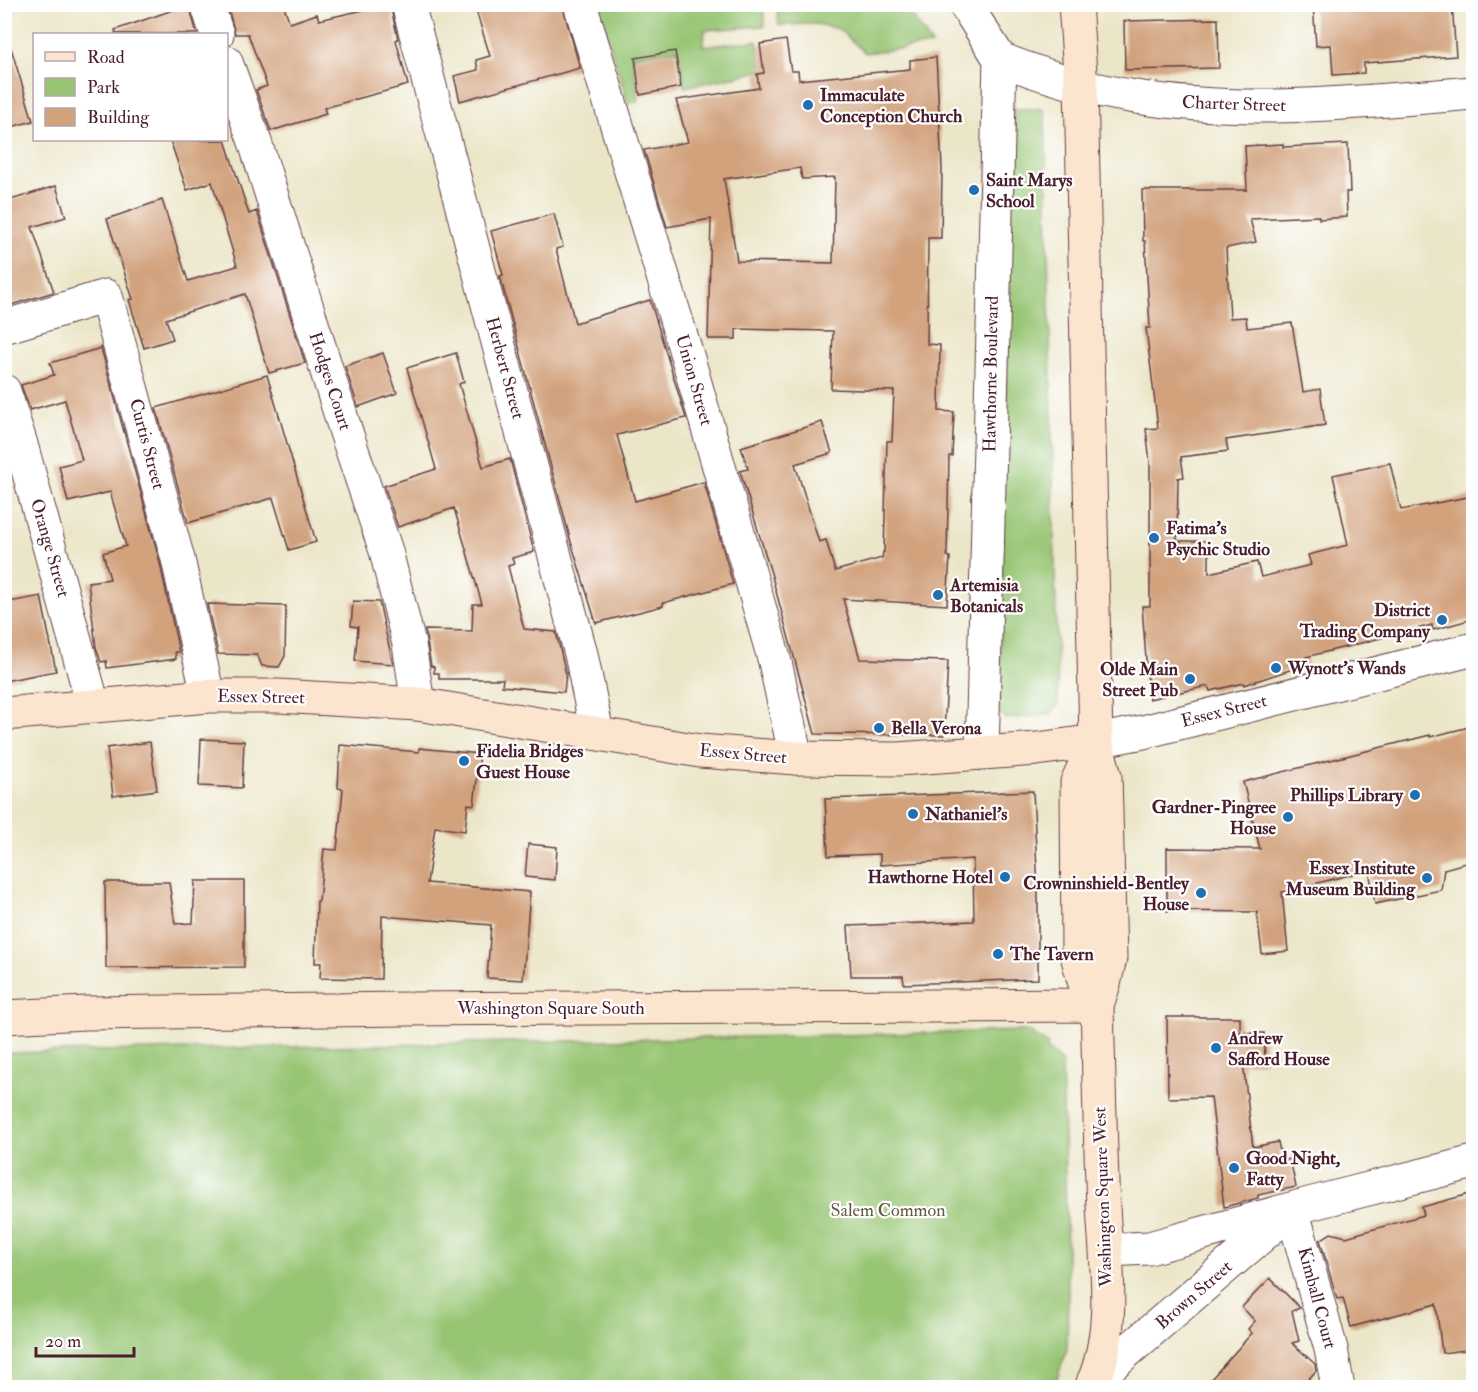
<svg xmlns="http://www.w3.org/2000/svg" width="1478" height="1392" font-family="'IM FELL Double Pica',serif">
<style>
.green{fill:#97c573;stroke:#70724f;stroke-width:1.5}
.building{fill:#d2a27d;fill-rule:evenodd}
.lines{fill:none;stroke-linecap:round;stroke-linejoin:round}
.street-casing{stroke:#623d43;stroke-width:35}
.secondary-casing{stroke:#623d43;stroke-width:35}
.street{stroke:#fff;stroke-width:33}
.secondary{stroke:#fbe5cf;stroke-width:33}
.poi-dot{fill:#1f6fb2;stroke:#fff;stroke-width:2}
.labels{text-anchor:middle;dominant-baseline:central;stroke-width:4.5;stroke-linejoin:round;paint-order:stroke}
.poi-label{font-size:18px;font-weight:bold;fill:#4a1f2b;stroke:#fff;text-anchor:start}
.street-label{font-size:18px;fill:#4a1f2b;stroke:#fff}
.park-label{font-size:18px;fill:#655944;stroke:#fff}
</style>
<rect width="100%" height="100%" fill="#fff"/>
<filter id="ink" filterUnits="userSpaceOnUse"><feTurbulence type="fractalNoise" baseFrequency=".0167" numOctaves="2"/><feDisplacementMap in="SourceGraphic" scale="12" xChannelSelector="R" yChannelSelector="G"/><feConvolveMatrix kernelMatrix="1 2 1 2 8 2 1 2 1" color-interpolation-filters="sRGB"/></filter>
<filter id="wash" filterUnits="userSpaceOnUse"><feTurbulence type="fractalNoise" baseFrequency=".008" numOctaves="4" result="noise"/><feDisplacementMap in="SourceGraphic" scale="24" xChannelSelector="R" yChannelSelector="G"/><feGaussianBlur stdDeviation="1.35" result="paint"/><feColorMatrix in="noise" values="0 0 0 0 0 0 0 0 0 0 0 0 0 0 0 0 0 1.4 0 .05"/><feComposite in="paint" operator="in"/></filter>
<g filter="url(#wash)">
<rect width="100%" height="100%" fill="#ece6c9"/>
<!-- green -->
<path class="green" d="M 598,5 L 763,5 L 765,26 L 705,30 L 703,46 L 757,41 L 762,71 L 684,87 L 677,49 L 633,56 L 638,101 L 628,104 Z
M 777,5 L 905,5 L 932,45 L 865,53 L 839,29 L 817,24 L 779,25 Z
M 1013,109 L 1042,109 L 1045,112 L 1058,704 L 1051,714 L 1005,719 L 998,711 Z
M 1027,1031 L 1047,1044 L 1048,1050 L 1062,1062 L 1068,1293 L 1067,1349 L 1054,1387 L 5,1387 L 5,1053 Z"/>
<g id="blocks">
<!-- building -->
<path class="building" d="M 171,4 L 189,4 L 197,34 L 116,34 L 115,30 L 173,10 Z
M 227,4 L 283,4 L 290,23 L 317,14 L 319,20 L 390,4 L 398,39 L 396,40 L 408,85 L 324,108 L 326,114 L 271,131 L 256,90 L 267,86 L 248,34 L 235,34 Z
M 474,4 L 562,4 L 580,68 L 460,101 L 454,76 L 478,70 L 476,60 L 490,56 Z
M 1313,4 L 1452,4 L 1456,56 L 1364,63 L 1364,73 L 1333,75 L 1331,45 L 1316,46 Z
M 1218,19 L 1219,68 L 1125,70 L 1124,21 Z
M 786,40 L 791,71 L 798,71 L 799,80 L 910,69 L 910,60 L 936,57 L 942,168 L 941,238 L 928,238 L 927,344 L 940,345 L 939,411 L 954,412 L 952,456 L 949,456 L 947,556 L 950,557 L 947,605 L 843,599 L 860,659 L 948,661 L 944,735 L 815,734 L 771,573 L 740,471 L 748,469 L 741,447 L 822,422 L 832,453 L 795,464 L 819,542 L 826,540 L 835,571 L 882,558 L 883,552 L 884,552 L 887,441 L 892,441 L 894,391 L 831,389 L 833,331 L 736,329 L 736,339 L 708,339 L 711,219 L 667,227 L 644,150 L 688,142 L 676,100 L 759,88 L 757,74 L 764,73 L 760,44 ZM 800,168 L 802,179 L 835,177 L 833,263 L 737,261 L 724,179 Z
M 11,48 L 33,121 L 4,129 L 4,49 Z
M 675,51 L 681,87 L 640,95 L 635,58 Z
M 170,140 L 225,140 L 249,214 L 257,211 L 305,363 L 269,373 L 245,294 L 166,319 L 173,339 L 144,348 L 129,300 L 133,299 L 107,219 L 162,200 L 188,281 L 237,266 L 212,182 L 187,190 Z
M 1283,144 L 1283,147 L 1348,144 L 1350,192 L 1346,192 L 1347,217 L 1319,219 L 1319,216 L 1250,219 L 1256,242 L 1226,248 L 1230,318 L 1246,317 L 1247,328 L 1292,323 L 1303,392 L 1320,389 L 1325,425 L 1226,440 L 1228,451 L 1181,457 L 1184,477 L 1178,478 L 1177,541 L 1209,541 L 1209,573 L 1257,562 L 1261,577 L 1311,565 L 1308,555 L 1348,545 L 1333,475 L 1390,463 L 1401,510 L 1473,496 L 1473,619 L 1433,630 L 1432,625 L 1306,657 L 1308,664 L 1244,685 L 1244,683 L 1210,691 L 1208,686 L 1149,699 L 1142,606 L 1150,606 L 1150,462 L 1146,429 L 1158,428 L 1146,328 L 1150,328 L 1145,241 L 1143,241 L 1142,190 L 1247,190 L 1245,146 Z
M 56,186 L 66,217 L 32,227 L 54,292 L 4,307 L 4,202 Z
M 554,214 L 563,247 L 556,249 L 575,323 L 650,300 L 686,418 L 617,435 L 635,501 L 704,482 L 733,584 L 663,603 L 663,606 L 596,623 L 571,542 L 500,276 L 503,275 L 491,231 Z
M 101,348 L 160,563 L 179,652 L 175,652 L 176,659 L 107,668 L 106,661 L 101,662 L 96,647 L 88,582 L 110,579 L 103,553 L 126,546 L 110,492 L 68,502 L 59,466 L 82,460 L 65,400 L 30,410 L 21,385 L 54,375 L 50,363 Z
M 383,353 L 397,393 L 358,407 L 345,366 Z
M 456,353 L 464,382 L 459,384 L 483,467 L 510,459 L 534,552 L 512,558 L 514,564 L 508,566 L 524,629 L 556,632 L 566,674 L 564,692 L 502,686 L 503,679 L 439,679 L 439,673 L 434,673 L 434,667 L 431,666 L 425,630 L 472,631 L 473,604 L 482,604 L 454,508 L 398,527 L 384,486 L 436,469 L 407,368 Z
M 267,375 L 316,542 L 289,550 L 273,498 L 188,523 L 156,408 Z
M 41,596 L 56,671 L 4,681 L 4,603 Z
M 353,601 L 379,602 L 393,664 L 355,661 L 358,627 L 351,626 Z
M 207,604 L 286,606 L 285,656 L 279,667 L 262,666 L 257,655 L 218,654 Z
M 1473,726 L 1473,861 L 1444,869 L 1441,890 L 1375,904 L 1369,870 L 1282,892 L 1288,951 L 1262,954 L 1257,912 L 1167,911 L 1167,848 L 1260,849 L 1243,782 L 1430,735 L 1430,737 Z
M 201,739 L 244,741 L 242,788 L 199,786 Z
M 150,742 L 157,790 L 113,796 L 107,748 Z
M 340,745 L 419,752 L 419,748 L 480,754 L 474,805 L 468,804 L 465,831 L 435,827 L 427,883 L 530,892 L 523,980 L 487,978 L 491,925 L 382,916 L 381,979 L 320,978 L 321,963 L 315,963 L 317,901 L 319,901 L 324,849 L 337,850 L 343,789 L 338,788 Z
M 1033,791 L 1038,889 L 1038,979 L 904,984 L 903,976 L 851,976 L 848,926 L 974,921 L 973,859 L 880,865 L 880,854 L 828,856 L 825,799 Z
M 528,844 L 557,847 L 555,880 L 525,877 Z
M 195,881 L 244,881 L 244,967 L 106,968 L 105,882 L 169,882 L 175,924 L 193,923 Z
M 1167,1017 L 1240,1017 L 1240,1033 L 1264,1033 L 1265,1062 L 1243,1063 L 1253,1147 L 1278,1142 L 1282,1161 L 1290,1159 L 1296,1187 L 1258,1195 L 1258,1198 L 1224,1207 L 1211,1097 L 1168,1098 Z
M 1473,1193 L 1473,1349 L 1442,1353 L 1436,1304 L 1351,1327 L 1343,1298 L 1337,1299 L 1320,1240 L 1331,1233 L 1346,1237 L 1424,1215 L 1422,1207 Z
M 1270,1278 L 1300,1308 L 1292,1311 L 1299,1341 L 1292,1343 L 1315,1364 L 1316,1371 L 1300,1388 L 1203,1388 L 1252,1333 L 1248,1329 L 1255,1321 L 1242,1307 Z"/>
</g>
</g>
<g filter="url(#ink)">
<use href="#blocks" fill-opacity="0" stroke="#623d43" stroke-width="1.5"/>
<g class="lines">
<!-- street casing -->
<g class="street-casing">
<path id="street" d="M 207,4 L 217,34
M 408,4 L 581,654 L 597,733
M 580,4 L 689,362 L 775,662 L 796,758
M 965,4 L 1000,59 L 982,754
M 1000,59 C 1044,76 1089,90 1136,97 C 1248,115 1361,102 1474,93
M 226,62 L 255,142 L 346,432 L 386,551 L 409,644 L 418,704
M 4,327 L 106,296 L 178,559 L 208,696
M 4,391 L 20,441 L 93,705
M 1096,741 L 1143,732 L 1474,649
M 1292,1209 L 1331,1349 L 1338,1388
M 1107,1250 L 1149,1248 L 1309,1204 L 1474,1162
M 1094,1380 L 1286,1215"/>
</g>
<!-- secondary casing -->
<g class="secondary-casing">
<path id="secondary" d="M 1075,4 L 1081,86 L 1096,741 L 1105,776 L 1110,958 L 1104,984 L 1097,1005 C 1099,1072 1100,1139 1103,1206 C 1106,1266 1117,1332 1091,1388
M 4,714 L 208,696 L 278,696 L 418,704 L 700,751 L 796,758 L 898,759 L 1037,749 L 1096,741
M 1096,741 L 1077,782 L 1078,959 L 1084,981 L 1097,1005
M 4,1017 L 86,1013 L 407,1009 L 1097,1005"/>
</g>
<!-- street -->
<use href="#street" class="street"/>
<!-- secondary -->
<use href="#secondary" class="secondary"/>
</g>
</g>
<!-- markers -->
<g class="poi-dot">
<circle cx="808" cy="105" r="6"/>
<circle cx="974" cy="190" r="6"/>
<circle cx="1154" cy="538" r="6"/>
<circle cx="938" cy="595" r="6"/>
<circle cx="1442" cy="620" r="6"/>
<circle cx="1276" cy="668" r="6"/>
<circle cx="1190" cy="679" r="6"/>
<circle cx="879" cy="728" r="6"/>
<circle cx="464" cy="761" r="6"/>
<circle cx="1415" cy="795" r="6"/>
<circle cx="913" cy="814" r="6"/>
<circle cx="1288" cy="817" r="6"/>
<circle cx="1005" cy="877" r="6"/>
<circle cx="1427" cy="878" r="6"/>
<circle cx="1201" cy="893" r="6"/>
<circle cx="998" cy="954" r="6"/>
<circle cx="1216" cy="1048" r="6"/>
<circle cx="1234" cy="1168" r="6"/>
</g>
<g class="labels">
<!-- poi labels -->
<g class="poi-label">
<text x="820" y="95">Immaculate<tspan x="820" dy="21">Conception Church</tspan></text>
<text x="986" y="180">Saint Marys<tspan x="986" dy="21">School</tspan></text>
<text x="1166" y="528">Fatima’s<tspan x="1166" dy="21">Psychic Studio</tspan></text>
<text x="950" y="585">Artemisia<tspan x="950" dy="21">Botanicals</tspan></text>
<text x="1430" y="610" text-anchor="end">District<tspan x="1430" dy="21">Trading Company</tspan></text>
<text x="1288" y="668">Wynott’s Wands</text>
<text x="1178" y="669" text-anchor="end">Olde Main<tspan x="1178" dy="21">Street Pub</tspan></text>
<text x="891" y="728">Bella Verona</text>
<text x="476" y="751">Fidelia Bridges<tspan x="476" dy="21">Guest House</tspan></text>
<text x="1403" y="795" text-anchor="end">Phillips Library</text>
<text x="1276" y="807" text-anchor="end">Gardner-Pingree<tspan x="1276" dy="21">House</tspan></text>
<text x="925" y="814">Nathaniel's</text>
<text x="1415" y="868" text-anchor="end">Essex Institute<tspan x="1415" dy="21">Museum Building</tspan></text>
<text x="993" y="877" text-anchor="end">Hawthorne Hotel</text>
<text x="1189" y="883" text-anchor="end">Crowninshield-Bentley<tspan x="1189" dy="21">House</tspan></text>
<text x="1010" y="954">The Tavern</text>
<text x="1228" y="1038">Andrew<tspan x="1228" dy="21">Safford House</tspan></text>
<text x="1246" y="1158">Good Night,<tspan x="1246" dy="21">Fatty</tspan></text>
</g>
<!-- street labels -->
<g class="street-label">
<text transform="translate(1234 104) rotate(2)">Charter Street</text>
<text transform="translate(505 368) rotate(75)">Herbert Street</text>
<text transform="translate(991 374) rotate(-89)">Hawthorne Boulevard</text>
<text transform="translate(694 380) rotate(74)">Union Street</text>
<text transform="translate(330 381) rotate(72)">Hodges Court</text>
<text transform="translate(147 444) rotate(75)">Curtis Street</text>
<text transform="translate(50 548) rotate(74)">Orange Street</text>
<text transform="translate(261 697) rotate(1)">Essex Street</text>
<text transform="translate(1224 711) rotate(-14)">Essex Street</text>
<text transform="translate(743 754) rotate(5)">Essex Street</text>
<text x="551" y="1008">Washington Square South</text>
<text transform="translate(1103 1197) rotate(-92)">Washington Square West</text>
<text transform="translate(1194 1295) rotate(-41)">Brown Street</text>
<text transform="translate(1317 1298) rotate(75)">Kimball Court</text>
</g>
<!-- park labels -->
<g class="park-label">
<text x="888" y="1210">Salem Common</text>
</g>
</g>
<!-- margin -->
<rect width="1478" height="1392" fill="none" stroke="#fff" stroke-width="24"/>
<!-- legend -->
<rect x="33" y="33" width="195" height="108" fill="#ffffff" stroke="#b7a5aa" stroke-width="1.5"/>
<rect x="45" y="52" width="30" height="9" fill="#fbe5cf" stroke="#b7a5aa" stroke-width="1.5"/>
<text x="87" y="63" font-size="18" fill="#4a1f2b">Road</text>
<rect x="45" y="78" width="30" height="18" fill="#97c573" stroke="#b7a5aa" stroke-width="1.5"/>
<text x="87" y="93" font-size="18" fill="#4a1f2b">Park</text>
<rect x="45" y="108" width="30" height="18" fill="#d2a27d" stroke="#b7a5aa" stroke-width="1.5"/>
<text x="87" y="123" font-size="18" fill="#4a1f2b">Building</text>
<!-- scale -->
<path d="M36 1347v9h98v-9" fill="none" stroke="#4a1f2b" stroke-width="3"/>
<text x="45" y="1347" font-size="18" fill="#4a1f2b" stroke="#ffffff" stroke-width="4.5" paint-order="stroke">20 m</text>
</svg>
